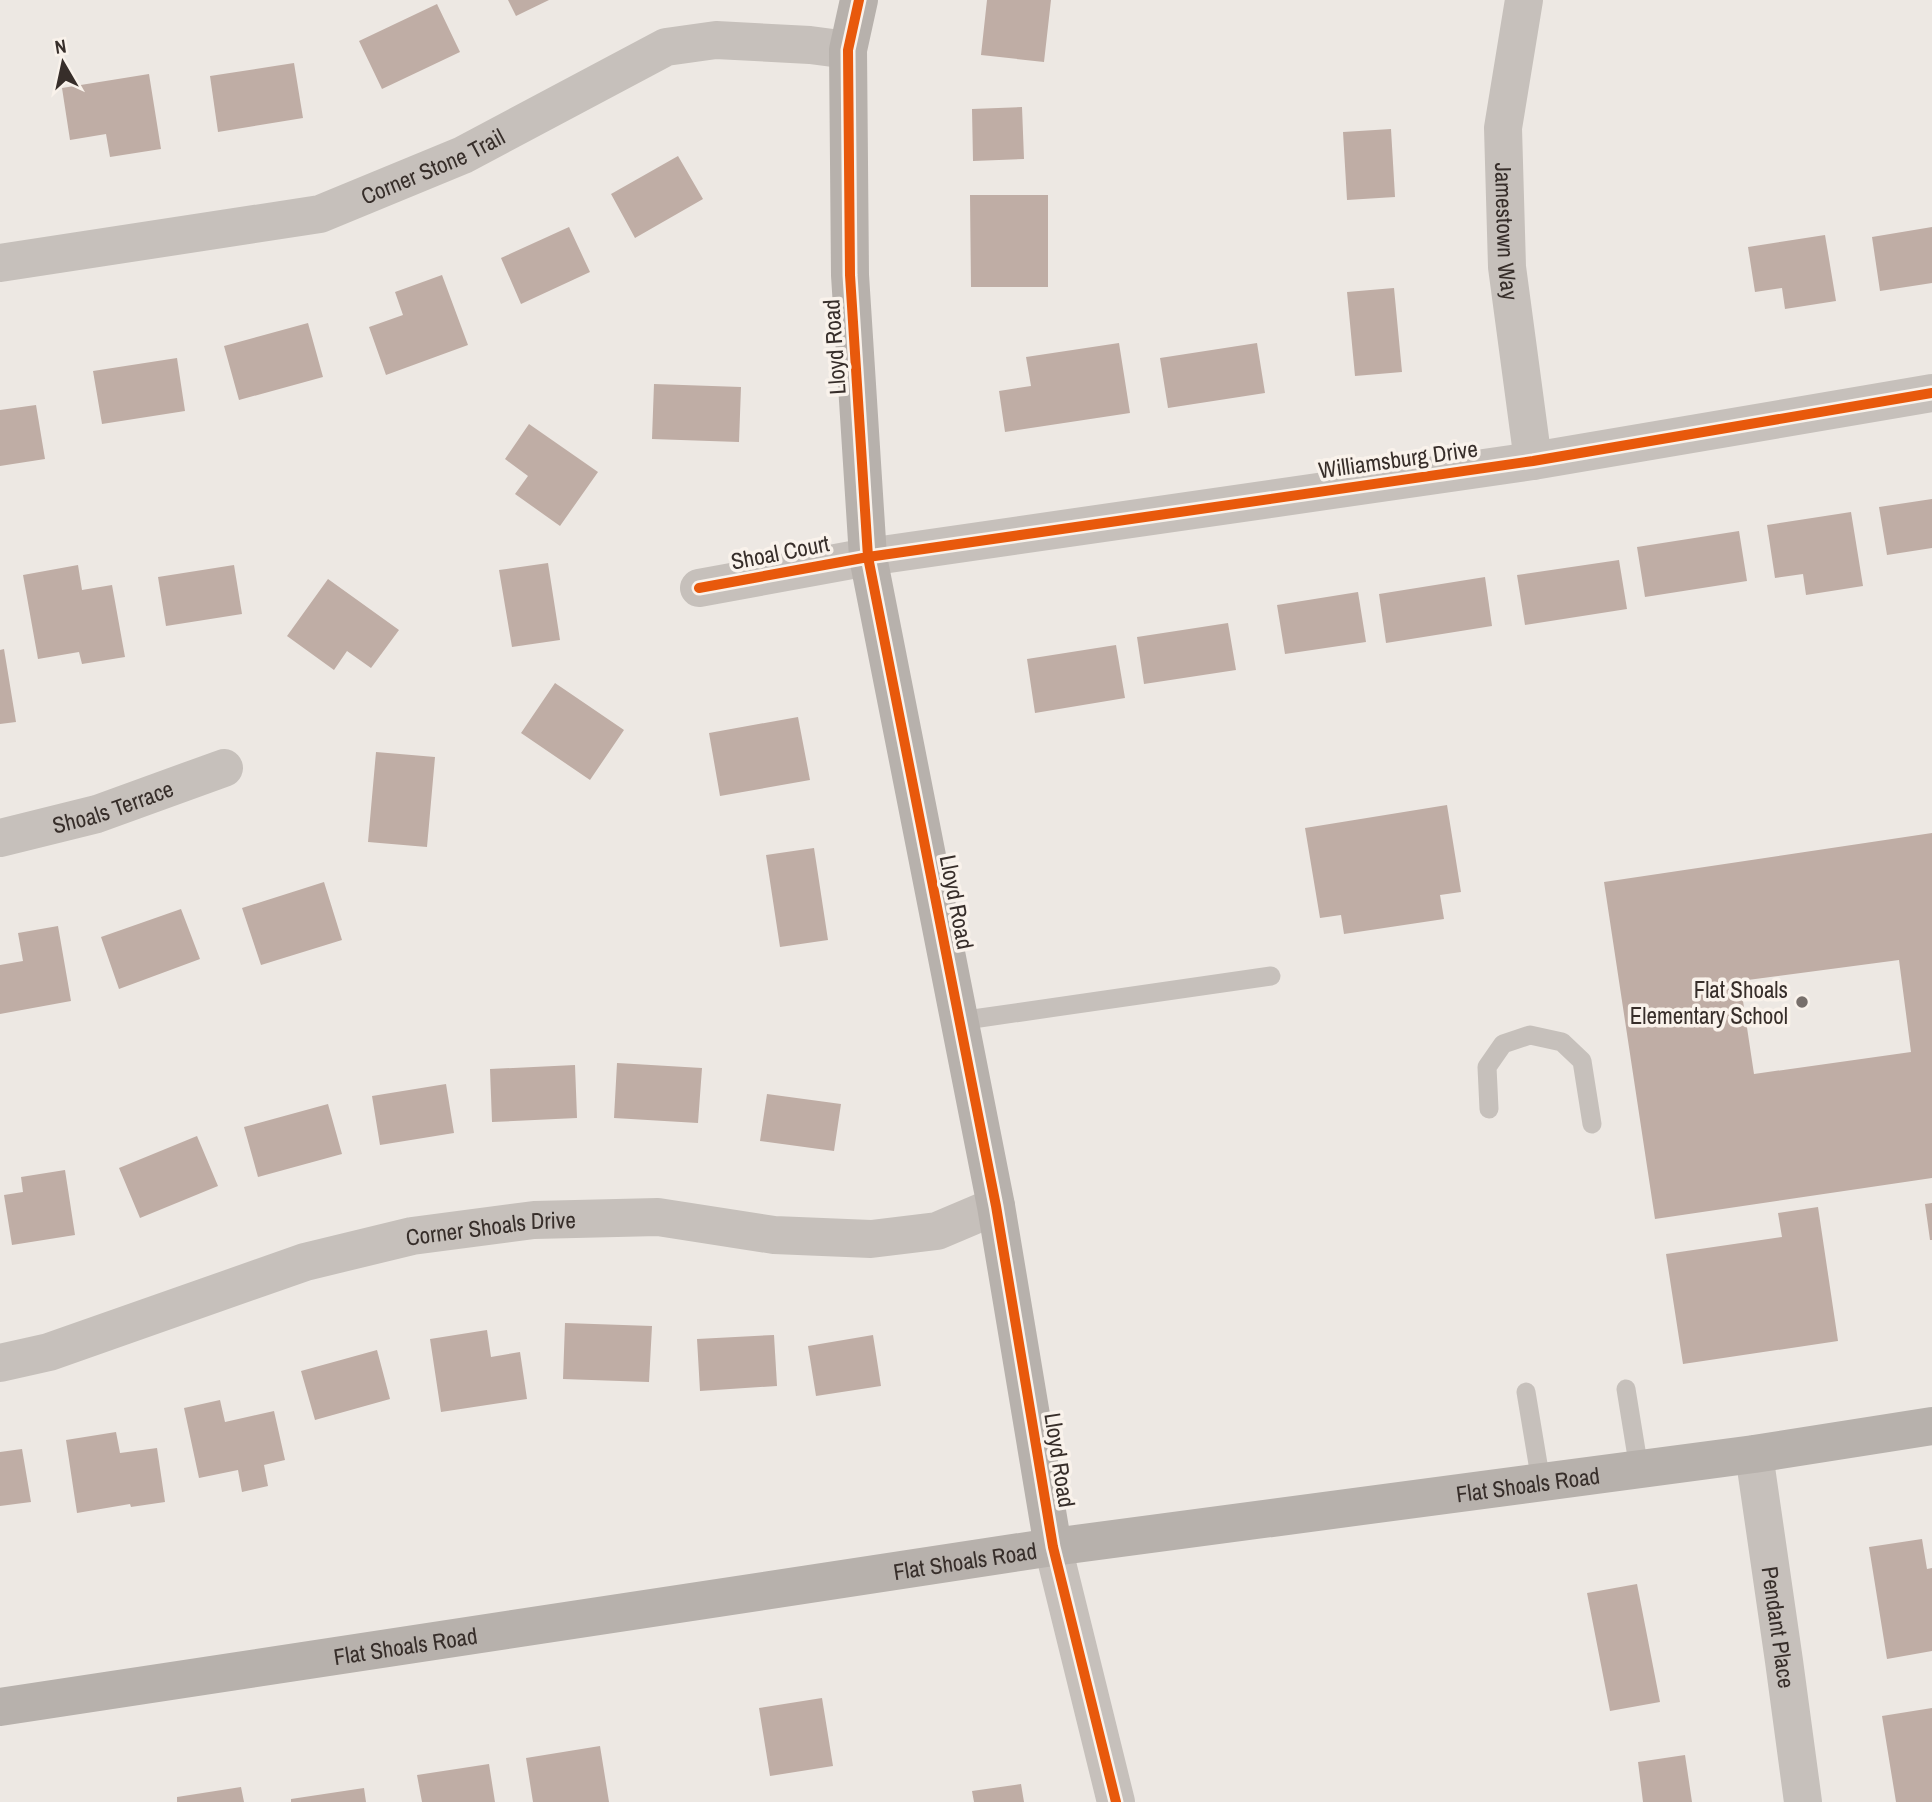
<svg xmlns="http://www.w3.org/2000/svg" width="1932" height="1802" font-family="'Archivo Narrow',sans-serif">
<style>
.building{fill:#bfada5;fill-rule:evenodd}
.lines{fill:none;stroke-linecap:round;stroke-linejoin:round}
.lane{stroke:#c6c0bb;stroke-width:19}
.street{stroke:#c6c0bb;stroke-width:38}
.secondary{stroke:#b7b1ac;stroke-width:38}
.cycleway-casing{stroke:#f9f2eb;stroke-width:15}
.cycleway{stroke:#e8590c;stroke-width:10}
.poi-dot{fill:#776f6b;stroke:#f9f2eb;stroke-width:2.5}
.labels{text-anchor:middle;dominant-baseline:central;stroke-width:7;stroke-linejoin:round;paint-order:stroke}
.street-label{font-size:23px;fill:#372e2a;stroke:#f9f2eb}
.poi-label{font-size:23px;fill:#372e2a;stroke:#f9f2eb;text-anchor:end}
</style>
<rect width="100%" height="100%" fill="#ede8e3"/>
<!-- building -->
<path class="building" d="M 508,0 L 549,0 L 516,16 Z
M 987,0 L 1051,0 L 1044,62 L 981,55 Z
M 437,4 L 460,52 L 382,89 L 359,41 Z
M 294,63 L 303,118 L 218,132 L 210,76 Z
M 149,74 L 161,149 L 110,157 L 106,134 L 70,140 L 62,88 Z
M 1022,107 L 1024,159 L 973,161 L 972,109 Z
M 1391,129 L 1395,197 L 1347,200 L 1343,132 Z
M 678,156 L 703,199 L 635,238 L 611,194 Z
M 970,195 L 1048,195 L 1048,287 L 971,287 Z
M 569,227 L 590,272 L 521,304 L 501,258 Z
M 1932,227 L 1932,283 L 1880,291 L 1872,237 Z
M 1825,235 L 1836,301 L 1785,309 L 1782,288 L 1755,292 L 1748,247 Z
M 442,275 L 468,345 L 386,375 L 369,327 L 403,315 L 395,292 Z
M 1394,288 L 1402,372 L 1355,376 L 1347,292 Z
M 308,323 L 323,377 L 239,400 L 224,346 Z
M 1119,343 L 1130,413 L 1005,432 L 999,391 L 1031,386 L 1026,357 Z
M 1257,343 L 1265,393 L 1168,408 L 1160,358 Z
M 177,358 L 185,411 L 102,424 L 93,371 Z
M 654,384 L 741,387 L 739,442 L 652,439 Z
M 36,405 L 45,459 L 0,466 L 0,410 Z
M 529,424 L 598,472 L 560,526 L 515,494 L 528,476 L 505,459 Z
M 1932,499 L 1932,548 L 1887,555 L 1879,507 Z
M 1851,512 L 1863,586 L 1806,595 L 1803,574 L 1775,578 L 1767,525 Z
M 1739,531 L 1747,581 L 1645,597 L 1637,547 Z
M 1619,560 L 1627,609 L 1525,625 L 1517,575 Z
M 548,563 L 560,640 L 512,647 L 499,570 Z
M 78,565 L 82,590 L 112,585 L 125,657 L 82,664 L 79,652 L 38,659 L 23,575 Z
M 234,565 L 242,614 L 166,626 L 158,577 Z
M 1485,577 L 1492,626 L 1386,643 L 1379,594 Z
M 328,579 L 399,630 L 371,668 L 347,651 L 334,670 L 287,636 Z
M 1358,592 L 1366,642 L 1285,654 L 1277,605 Z
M 1228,623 L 1236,670 L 1144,684 L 1137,637 Z
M 1116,645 L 1125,698 L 1035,713 L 1027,659 Z
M 4,649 L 16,722 L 0,724 L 0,650 Z
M 555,683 L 624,730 L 590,780 L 521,733 Z
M 798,717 L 810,780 L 720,796 L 709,733 Z
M 376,752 L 435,757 L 427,847 L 368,842 Z
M 1447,805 L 1461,892 L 1440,895 L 1444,919 L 1344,934 L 1341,915 L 1320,918 L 1305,828 Z
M 1932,833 L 1932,1178 L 1655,1219 L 1604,882 ZM 1899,960 L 1911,1052 L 1754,1074 L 1740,981 Z
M 814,848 L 828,940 L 780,947 L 766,855 Z
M 324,882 L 342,940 L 261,965 L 242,908 Z
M 181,909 L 200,959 L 119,989 L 101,937 Z
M 58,926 L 71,1001 L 0,1014 L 0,965 L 23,961 L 18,933 Z
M 617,1063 L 702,1068 L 698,1123 L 614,1118 Z
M 575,1065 L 577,1118 L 492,1122 L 490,1069 Z
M 446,1084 L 454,1133 L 380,1145 L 372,1096 Z
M 767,1094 L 841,1104 L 834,1151 L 760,1141 Z
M 328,1104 L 342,1154 L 258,1177 L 244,1127 Z
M 197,1136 L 218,1186 L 140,1218 L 119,1168 Z
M 65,1170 L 75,1235 L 12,1245 L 4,1195 L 23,1192 L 21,1177 Z
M 1932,1203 L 1932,1240 L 1930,1240 L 1925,1204 Z
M 1818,1207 L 1838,1341 L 1683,1364 L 1666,1254 L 1782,1237 L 1778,1213 Z
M 565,1323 L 652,1326 L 649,1382 L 563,1379 Z
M 487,1330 L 491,1357 L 520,1352 L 527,1399 L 441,1412 L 430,1339 Z
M 774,1335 L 777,1386 L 700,1391 L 697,1339 Z
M 873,1335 L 881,1386 L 816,1396 L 808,1346 Z
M 377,1350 L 390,1399 L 315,1420 L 301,1371 Z
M 220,1400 L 225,1422 L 274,1411 L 285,1460 L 264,1465 L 268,1486 L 242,1492 L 238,1470 L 199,1478 L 184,1408 Z
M 116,1432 L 120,1453 L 157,1448 L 165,1502 L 131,1507 L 130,1504 L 77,1513 L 66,1440 Z
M 22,1449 L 31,1502 L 0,1506 L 0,1452 Z
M 1922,1539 L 1927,1569 L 1932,1568 L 1932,1651 L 1887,1659 L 1869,1547 Z
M 1637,1584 L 1660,1702 L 1610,1711 L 1587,1593 Z
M 822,1698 L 833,1766 L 770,1776 L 759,1708 Z
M 1932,1708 L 1932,1802 L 1896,1802 L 1882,1716 Z
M 600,1746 L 609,1802 L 533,1802 L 526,1758 Z
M 1685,1755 L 1692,1802 L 1643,1802 L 1638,1762 Z
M 489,1764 L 495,1802 L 422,1802 L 417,1775 Z
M 1021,1784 L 1024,1802 L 974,1802 L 972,1791 Z
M 241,1787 L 244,1802 L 177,1802 L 177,1797 Z
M 364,1788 L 366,1802 L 291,1802 L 291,1799 Z"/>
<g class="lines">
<!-- lane -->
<path class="lane" d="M 959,1021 L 1271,976
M 1489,1109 L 1487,1067 L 1503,1044 L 1530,1035 L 1562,1042 L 1582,1061 L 1592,1124
M 1626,1389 L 1639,1469
M 1526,1392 L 1541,1482"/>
<!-- street -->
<g class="street">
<path id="s1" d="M 1524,0 L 1503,128 L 1507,267 L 1533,461"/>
<path id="s2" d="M 0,263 L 320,214 L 463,155 L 666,47 L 716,40 L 810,45 L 848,50"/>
<path d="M 699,588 L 868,557 L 1533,461 L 1932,393"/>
<path id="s3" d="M 0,838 L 97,814 L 224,768"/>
<path id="s4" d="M 0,1363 L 49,1352 L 305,1262 L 412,1236 L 534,1220 L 658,1217 L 774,1235 L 871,1239 L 937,1231 L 996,1206"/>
<path id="s5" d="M 1754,1454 L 1784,1661 L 1803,1802"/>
<path d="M 1053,1547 L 1116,1802"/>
</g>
<!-- secondary -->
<g class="secondary">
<path d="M 859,0 L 848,50 L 850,275 L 868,557 L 996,1206 L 1053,1547"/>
<path id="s6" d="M 0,1707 L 1053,1547 L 1754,1454 L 1932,1426"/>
</g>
<!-- cycleway casing -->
<g class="cycleway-casing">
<path id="cycleway" d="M 859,0 L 848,50 L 850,275 L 868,557 L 996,1206 L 1053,1547 L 1116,1802
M 699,588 L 868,557 L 1533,461 L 1932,393"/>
</g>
<!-- cycleway -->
<use href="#cycleway" class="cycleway"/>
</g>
<!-- markers -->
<circle class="poi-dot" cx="1802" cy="1002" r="7"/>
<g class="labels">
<!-- street labels -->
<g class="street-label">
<text stroke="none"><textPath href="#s2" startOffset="446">Corner Stone Trail</textPath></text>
<text stroke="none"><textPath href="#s1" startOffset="233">Jamestown Way</textPath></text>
<text transform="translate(834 347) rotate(-94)">Lloyd Road</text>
<text transform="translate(1398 459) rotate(-8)">Williamsburg Drive</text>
<text transform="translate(780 552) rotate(-11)">Shoal Court</text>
<text stroke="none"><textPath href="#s3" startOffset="117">Shoals Terrace</textPath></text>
<text transform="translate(957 902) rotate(79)">Lloyd Road</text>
<text stroke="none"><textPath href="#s4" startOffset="511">Corner Shoals Drive</textPath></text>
<text transform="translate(1060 1460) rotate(81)">Lloyd Road</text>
<text stroke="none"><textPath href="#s6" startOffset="1544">Flat Shoals Road</textPath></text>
<text stroke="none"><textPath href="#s6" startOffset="976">Flat Shoals Road</textPath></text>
<text stroke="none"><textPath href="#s5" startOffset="175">Pendant Place</textPath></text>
<text stroke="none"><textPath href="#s6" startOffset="410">Flat Shoals Road</textPath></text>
</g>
<!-- poi labels -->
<g class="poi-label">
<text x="1788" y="989">Flat Shoals<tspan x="1788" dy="26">Elementary School</tspan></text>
</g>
</g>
<!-- north arrow -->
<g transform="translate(63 63) rotate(351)" stroke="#f9f2eb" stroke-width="5" paint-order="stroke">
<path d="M0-5L12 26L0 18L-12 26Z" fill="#372e2a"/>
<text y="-10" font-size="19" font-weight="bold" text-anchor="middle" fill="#372e2a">N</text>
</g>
</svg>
